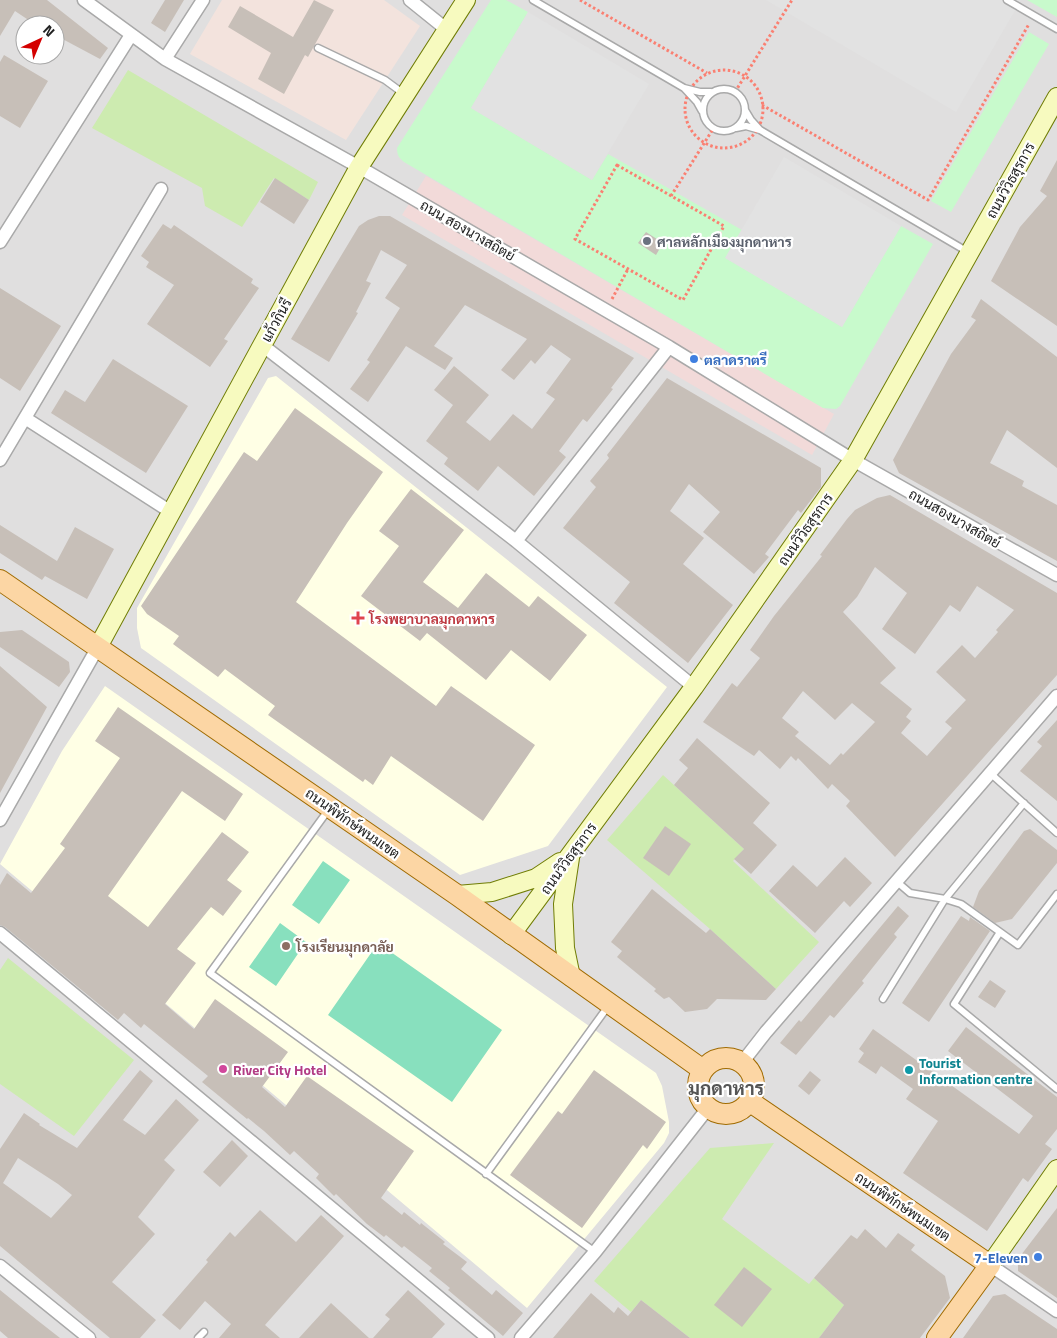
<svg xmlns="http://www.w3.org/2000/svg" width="1057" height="1338" font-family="'Titillium Web',Sarabun,sans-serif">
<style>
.residential{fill:#e0dfdf;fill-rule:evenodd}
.commercial{fill:#f2dad9}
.education{fill:#ffffe5}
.military{fill:#f3e3dd}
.grass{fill:#cdebb0}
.park{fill:#c8facc}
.pitch{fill:#88e0be}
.parking{fill:#e2e2e2}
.building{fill:#c7bfb8;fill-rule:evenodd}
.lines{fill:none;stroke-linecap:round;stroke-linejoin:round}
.lane-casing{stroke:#a9a9a9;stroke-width:9}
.street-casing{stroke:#a9a9a9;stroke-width:15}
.secondary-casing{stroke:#707d05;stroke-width:20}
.primary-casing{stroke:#a06b00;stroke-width:22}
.path{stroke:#fa8072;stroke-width:3;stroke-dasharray:2.5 2.5;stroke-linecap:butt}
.lane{stroke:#fff;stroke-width:6}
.street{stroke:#fff;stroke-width:12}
.secondary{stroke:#f7fabf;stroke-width:18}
.primary{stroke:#fcd6a4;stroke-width:20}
.worship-dot{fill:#6b7280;stroke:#fff;stroke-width:2}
.shop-dot{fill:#3f7fe0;stroke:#fff;stroke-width:2}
.health-dot{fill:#e0444e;stroke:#fff;stroke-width:2}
.education-dot{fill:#8d6e63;stroke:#fff;stroke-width:2}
.hotel-dot{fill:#d1479c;stroke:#fff;stroke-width:2}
.culture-dot{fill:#0f9aa8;stroke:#fff;stroke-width:2}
.labels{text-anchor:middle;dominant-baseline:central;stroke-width:4.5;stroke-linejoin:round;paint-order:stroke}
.street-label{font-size:14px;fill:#222;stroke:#fff}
.worship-label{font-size:14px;font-weight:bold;fill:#5b616d;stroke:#fff;text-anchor:start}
.shop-label{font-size:14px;font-weight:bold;fill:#366cbe;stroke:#fff;text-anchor:start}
.health-label{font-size:14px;font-weight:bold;fill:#be3a42;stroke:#fff;text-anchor:start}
.education-label{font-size:14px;font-weight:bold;fill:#785e54;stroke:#fff;text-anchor:start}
.culture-label{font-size:14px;font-weight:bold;fill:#0d838f;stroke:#fff;text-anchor:start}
.hotel-label{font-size:14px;font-weight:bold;fill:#b23c85;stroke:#fff;text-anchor:start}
.district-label{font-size:19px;font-weight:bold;fill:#555;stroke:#fff}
</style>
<rect width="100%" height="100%" fill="#f2efe9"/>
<!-- residential -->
<path class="residential" d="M 0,0 L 1057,0 L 1057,1338 L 0,1338 ZM 25,25 L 55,25 L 55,55 L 25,55 Z"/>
<!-- commercial -->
<path class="commercial" d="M 426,176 L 834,414 L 812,455 L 402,215 Z"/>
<!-- education -->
<path class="education" d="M 276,376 L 667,687 L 548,846 L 460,875 L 141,648 L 137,628 L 137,608 L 268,378 Z
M 105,686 L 656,1073 L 662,1086 L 669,1122 L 669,1133 L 664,1143 L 527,1308 L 0,864 L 62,751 Z"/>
<!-- military -->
<path class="military" d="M 222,0 L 384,0 L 420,26 L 346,140 L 190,54 Z"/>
<!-- grass -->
<path class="grass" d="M 128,70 L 318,182 L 309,200 L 274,178 L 242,227 L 205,206 L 202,188 L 92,128 Z
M 663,775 L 744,849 L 733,861 L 819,942 L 776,989 L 710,929 L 607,840 Z
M 8,958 L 134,1060 L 74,1136 L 0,1084 L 0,970 Z
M 774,1143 L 722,1219 L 809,1284 L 814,1278 L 844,1305 L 819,1338 L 690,1338 L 641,1300 L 631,1312 L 594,1281 L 710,1148 Z"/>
<!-- park -->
<path class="park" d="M 491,0 L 506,0 L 528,12 L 471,108 L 592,180 L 608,154 L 742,230 L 726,258 L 842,327 L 901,226 L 933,244 L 840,406 L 836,409 L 823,408 L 404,162 C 399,158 397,155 397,148 Z
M 1027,0 L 1057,0 L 1057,17 Z
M 1029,32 L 1049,44 L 951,212 L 931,201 Z"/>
<!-- pitch -->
<path class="pitch" d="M 323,861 L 350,880 L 319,924 L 292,905 Z
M 280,923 L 306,942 L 276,986 L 249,967 Z
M 378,943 L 502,1030 L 452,1102 L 328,1015 Z"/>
<!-- parking -->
<path class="parking" d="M 766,0 L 1021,0 L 956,112 Z
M 528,12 L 649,84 L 592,180 L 471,108 Z
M 784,157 L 901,226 L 842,327 L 725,258 Z"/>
<!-- building -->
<path class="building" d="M 0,0 L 47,0 L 108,48 L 100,59 L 55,35 L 55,25 L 36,25 L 15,11 L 0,36 Z
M 165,0 L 184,0 L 165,32 L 151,23 Z
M 314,0 L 334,10 L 308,57 L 305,55 L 284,94 L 258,79 L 271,53 L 228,27 L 240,6 L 293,37 Z
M 4,55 L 48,81 L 20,128 L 0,116 L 0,62 Z
M 1057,160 L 1057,326 L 991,281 L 1020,227 L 1047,196 L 1040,191 Z
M 275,178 L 309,200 L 294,224 L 260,202 Z
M 379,216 L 390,216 L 634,358 L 611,388 L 613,389 L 587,422 L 583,419 L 559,451 L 566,457 L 534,496 L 498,466 L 478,491 L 444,464 L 448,458 L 426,441 L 453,405 L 434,390 L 454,366 L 489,395 L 466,422 L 490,441 L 513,414 L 532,429 L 555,399 L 546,393 L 571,359 L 551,345 L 535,364 L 531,360 L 514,380 L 501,370 L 527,339 L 465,305 L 434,346 L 453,358 L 445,370 L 406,346 L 368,402 L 350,389 L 370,362 L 367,360 L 400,308 L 385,298 L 407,265 L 381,250 L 366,281 L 371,283 L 356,312 L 358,313 L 329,362 L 291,339 L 359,226 L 368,220 Z
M 163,224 L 171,229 L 174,225 L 253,279 L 251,283 L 259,288 L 224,339 L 228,341 L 210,367 L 147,324 L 174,285 L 146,267 L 149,262 L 141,256 Z
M 646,232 L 663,243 L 656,255 L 638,243 Z
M 0,288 L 61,326 L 20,391 L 0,378 Z
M 981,299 L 1057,357 L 1057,468 L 1007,430 L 990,463 L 1024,481 L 1022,486 L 1057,505 L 1057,561 L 899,473 L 893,460 L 951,354 L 976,320 L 971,317 Z
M 113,359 L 188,406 L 146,473 L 51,413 L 65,390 L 85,402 Z
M 667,378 L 821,468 L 821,487 L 801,513 L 798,510 L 765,554 L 769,557 L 754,574 L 703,532 L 720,512 L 689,484 L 670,511 L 704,538 L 683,564 L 733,605 L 688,663 L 614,603 L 630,582 L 563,528 L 596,487 L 590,481 L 609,458 L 607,455 Z
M 295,408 L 383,472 L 347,523 L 296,602 L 436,706 L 451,686 L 535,745 L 483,821 L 391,756 L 373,785 L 365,779 L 363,782 L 268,715 L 275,706 L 225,669 L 218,677 L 173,644 L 179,636 L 147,614 L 141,606 L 244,452 L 257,461 Z
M 411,489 L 464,530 L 423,582 L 458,608 L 486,573 L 529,607 L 538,596 L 587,635 L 550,681 L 511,650 L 486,680 L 427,633 L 420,641 L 361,596 L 399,546 L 379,531 Z
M 890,495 L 1057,593 L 1057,675 L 895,857 L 846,806 L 850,801 L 832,784 L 828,789 L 798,758 L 796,761 L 791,756 L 780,769 L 759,750 L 754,756 L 703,722 L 732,683 L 737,687 L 760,658 L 750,650 L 774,616 L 822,556 L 820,555 L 847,519 L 855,510 L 877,498 ZM 875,567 L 907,593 L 882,629 L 915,654 L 950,605 L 960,612 L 977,586 L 1014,610 L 996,630 L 998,632 L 975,658 L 962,645 L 936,672 L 966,700 L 945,722 L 952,728 L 927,756 L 901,733 L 911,721 L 906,717 L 912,709 L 880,683 L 896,668 L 843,612 L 857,597 ZM 803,691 L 835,720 L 852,703 L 875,722 L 843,755 L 841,753 L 830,765 L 795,736 L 799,732 L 782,718 Z
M 0,525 L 57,561 L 75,527 L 114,549 L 87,599 L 45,576 L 42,580 L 0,553 Z
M 22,630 L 69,662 L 70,672 L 59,687 L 0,647 L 0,632 Z
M 0,666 L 47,707 L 0,793 Z
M 118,707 L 243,794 L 225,821 L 182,791 L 108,896 L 148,927 L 222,832 L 249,852 L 227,880 L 242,891 L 223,916 L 211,907 L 177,949 L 196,963 L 165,1004 L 194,1029 L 215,999 L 288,1052 L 262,1087 L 285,1107 L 307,1076 L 414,1151 L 381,1198 L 402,1215 L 404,1212 L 420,1225 L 421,1223 L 445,1242 L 443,1244 L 467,1262 L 461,1269 L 492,1295 L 496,1290 L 523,1313 L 503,1336 L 448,1290 L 450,1288 L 429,1271 L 432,1268 L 404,1246 L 402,1248 L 386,1235 L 384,1237 L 367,1224 L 336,1194 L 334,1196 L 316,1178 L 319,1174 L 294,1151 L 290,1155 L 264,1131 L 248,1118 L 247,1119 L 202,1082 L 208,1076 L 144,1024 L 141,1028 L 124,1013 L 118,1020 L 5,927 L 0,925 L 0,885 L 7,873 L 31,893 L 65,848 L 60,844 L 120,758 L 95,741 Z
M 1057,720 L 1057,801 L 1020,771 L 1042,746 L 1037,742 Z
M 697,738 L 770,803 L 753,823 L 777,845 L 751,874 L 734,859 L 744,849 L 674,785 L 688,768 L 679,760 Z
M 665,826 L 691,844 L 669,876 L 643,858 Z
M 1030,829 L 1057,850 L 1057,863 L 1012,919 L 995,923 L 973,907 L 979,891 L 1024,831 Z
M 845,857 L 872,883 L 850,907 L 844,901 L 815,933 L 769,891 L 793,865 L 817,887 Z
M 652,889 L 706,933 L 710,929 L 776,989 L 766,1000 L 717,999 L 707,1009 L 685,1012 L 669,997 L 664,999 L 654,991 L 656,989 L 617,957 L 622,951 L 611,942 Z
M 898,906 L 909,916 L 894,934 L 897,937 L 862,981 L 864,983 L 834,1018 L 830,1015 L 796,1055 L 780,1043 L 799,1020 L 801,1022 Z
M 961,916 L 969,921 L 970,917 L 990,931 L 929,1022 L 902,1003 Z
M 990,980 L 1006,991 L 995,1008 L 978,997 Z
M 966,1027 L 1057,1097 L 1057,1129 L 1045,1144 L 1052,1149 L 1028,1182 L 1023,1178 L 987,1231 L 903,1173 L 938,1121 L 906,1099 L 913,1089 L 881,1066 L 876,1074 L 858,1062 L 864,1053 L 859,1049 L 873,1029 L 1019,1134 L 1033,1116 L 948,1051 Z
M 140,1070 L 153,1081 L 123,1120 L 145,1135 L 176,1099 L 199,1120 L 164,1160 L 175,1170 L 138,1217 L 155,1234 L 112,1282 L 156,1320 L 140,1338 L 110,1338 L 0,1246 L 0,1149 L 24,1113 L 40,1124 L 39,1125 L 77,1148 ZM 18,1158 L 58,1184 L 72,1195 L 51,1218 L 3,1183 Z
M 594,1070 L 666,1122 L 647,1149 L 643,1145 L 582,1228 L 510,1175 L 558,1111 L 562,1114 Z
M 810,1071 L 821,1080 L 809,1095 L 798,1086 Z
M 232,1140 L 248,1156 L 220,1187 L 203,1172 Z
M 1057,1208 L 1057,1298 L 1018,1271 L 1018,1259 Z
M 260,1210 L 296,1242 L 321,1215 L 344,1236 L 265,1325 L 280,1338 L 219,1338 L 231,1324 L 205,1301 L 180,1330 L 162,1315 L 208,1262 L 206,1260 L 230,1232 L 235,1237 Z
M 865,1229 L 886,1248 L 898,1233 L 915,1245 L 911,1250 L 945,1276 L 950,1298 L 920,1338 L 819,1338 L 844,1305 L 814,1278 L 851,1235 L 857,1239 Z
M 744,1267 L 772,1289 L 742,1327 L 714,1305 Z
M 0,1290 L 37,1320 L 60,1338 L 8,1338 L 0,1331 Z
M 408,1290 L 445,1324 L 432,1338 L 373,1338 L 390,1319 L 385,1315 Z
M 591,1293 L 614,1313 L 618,1307 L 628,1316 L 641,1300 L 690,1338 L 553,1338 Z
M 1005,1294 L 1057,1329 L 1057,1338 L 963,1338 L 993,1296 Z
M 331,1303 L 369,1338 L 299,1338 Z"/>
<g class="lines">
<!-- lane casing -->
<g class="lane-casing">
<path id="lane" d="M 533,0 L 684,88
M 1007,0 L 1057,29
M 318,48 L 385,80 L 404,94
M703 110a21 21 0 1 1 42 0a21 21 0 1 1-42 0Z
M 702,111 L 697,102 L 684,88 L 700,92 L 711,92
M 736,128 L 746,126 L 760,130 L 751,120 L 745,110
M 760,130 L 968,252
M 990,773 L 1057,833
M 329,809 L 210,973 L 595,1252
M 896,881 L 910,893 L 945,899 L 961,904 L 1018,945 L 1057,894
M 1000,932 L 954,1004 L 1057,1089
M 883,999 L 945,899 L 1024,803
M 486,1174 L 609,1005
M 198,1338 L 204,1332"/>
</g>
<!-- street casing -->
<g class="street-casing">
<path id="street" d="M 84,0 L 165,59 L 359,167 L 669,347 L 853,460 L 1057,575
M 410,0 L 446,29
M 165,59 L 203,0
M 0,242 L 131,35
M 262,345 L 516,541 L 694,687
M 25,418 L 171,512
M 0,460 L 161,189
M 516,541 L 669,347
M 0,820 L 98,647
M 0,933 L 488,1338
M 741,1064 L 766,1032 L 1057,696
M 990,1265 L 1057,1311
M 0,1266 L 89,1338
M 521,1338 L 595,1252 L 708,1108"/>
</g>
<!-- secondary casing -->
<g class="secondary-casing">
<path id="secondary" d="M 98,647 L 359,167 L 466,0
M 570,858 L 563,904 L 565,948 L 571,977
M 457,895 L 492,892 L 536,878 L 560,862
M 511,935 L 694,687 L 853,460 L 1057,97
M 990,1265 L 1057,1169"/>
</g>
<!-- primary casing -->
<g class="primary-casing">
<path id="primary" d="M 0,580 L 457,895 L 703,1070
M698 1086a28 28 0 1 1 56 0a28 28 0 1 1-56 0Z
M 749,1101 L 990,1265 L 937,1338"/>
</g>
<!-- path -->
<path class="path" d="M 580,0 L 707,73
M685 109a39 39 0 1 1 78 0a39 39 0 1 1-78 0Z
M 735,92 L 792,0
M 762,105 L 928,200 L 1029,24
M 617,165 L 724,226 L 683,300 L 575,239 Z
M 671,196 L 713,129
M 612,299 L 628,269"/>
<!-- lane -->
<use href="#lane" class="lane"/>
<!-- street -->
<use href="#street" class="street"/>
<!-- secondary -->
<use href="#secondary" class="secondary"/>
<!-- primary -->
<use href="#primary" class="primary"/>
</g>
<!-- markers -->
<circle class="worship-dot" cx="647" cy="241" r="5"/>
<g class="shop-dot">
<circle cx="694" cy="359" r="5"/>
<circle cx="1038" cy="1257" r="5"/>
</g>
<path class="health-dot" d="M355.5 610.5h5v5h5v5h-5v5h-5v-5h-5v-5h5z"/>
<circle class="education-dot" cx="286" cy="946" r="5"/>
<circle class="hotel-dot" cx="223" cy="1069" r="5"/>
<circle class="culture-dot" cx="909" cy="1070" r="5"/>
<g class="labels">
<!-- street labels -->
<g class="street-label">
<text transform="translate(1010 180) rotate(-61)">ถนนวิวิธสุรการ</text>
<text transform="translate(468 230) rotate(30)">ถนน สองนางสถิตย์</text>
<text transform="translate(276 320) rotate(-61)">แก้วกินรี</text>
<text transform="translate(955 518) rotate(30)">ถนนสองนางสถิตย์</text>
<text transform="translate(805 529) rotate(-55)">ถนนวิวิธสุรการ</text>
<text transform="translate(353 823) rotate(35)">ถนนพิทักษ์พนมเขต</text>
<text transform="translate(568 858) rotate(-54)">ถนนวิวิธสุรการ</text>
<text transform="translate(903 1206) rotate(34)">ถนนพิทักษ์พนมเขต</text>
</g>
<!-- worship labels -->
<g class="worship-label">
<text x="657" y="241">ศาลหลักเมืองมุกดาหาร</text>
</g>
<!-- shop labels -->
<g class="shop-label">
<text x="704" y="359">ตลาดราตรี</text>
<text x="1028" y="1257" text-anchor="end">7-Eleven</text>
</g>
<!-- health labels -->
<g class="health-label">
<text x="369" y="618">โรงพยาบาลมุกดาหาร</text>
</g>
<!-- education labels -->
<g class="education-label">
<text x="296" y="946">โรงเรียนมุกดาลัย</text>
</g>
<!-- culture labels -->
<g class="culture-label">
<text x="919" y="1062">Tourist<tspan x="919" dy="16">Information centre</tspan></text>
</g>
<!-- hotel labels -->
<g class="hotel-label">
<text x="233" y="1069">River City Hotel</text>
</g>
<!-- district labels -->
<g class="district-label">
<text x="726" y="1087">มุกดาหาร</text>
</g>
</g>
<!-- north arrow -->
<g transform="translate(40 40) rotate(44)"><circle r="24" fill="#ffffff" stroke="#a7a7a7"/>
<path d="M0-4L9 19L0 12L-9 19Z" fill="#d40000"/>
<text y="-8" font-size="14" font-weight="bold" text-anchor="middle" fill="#222222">N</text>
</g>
</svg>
